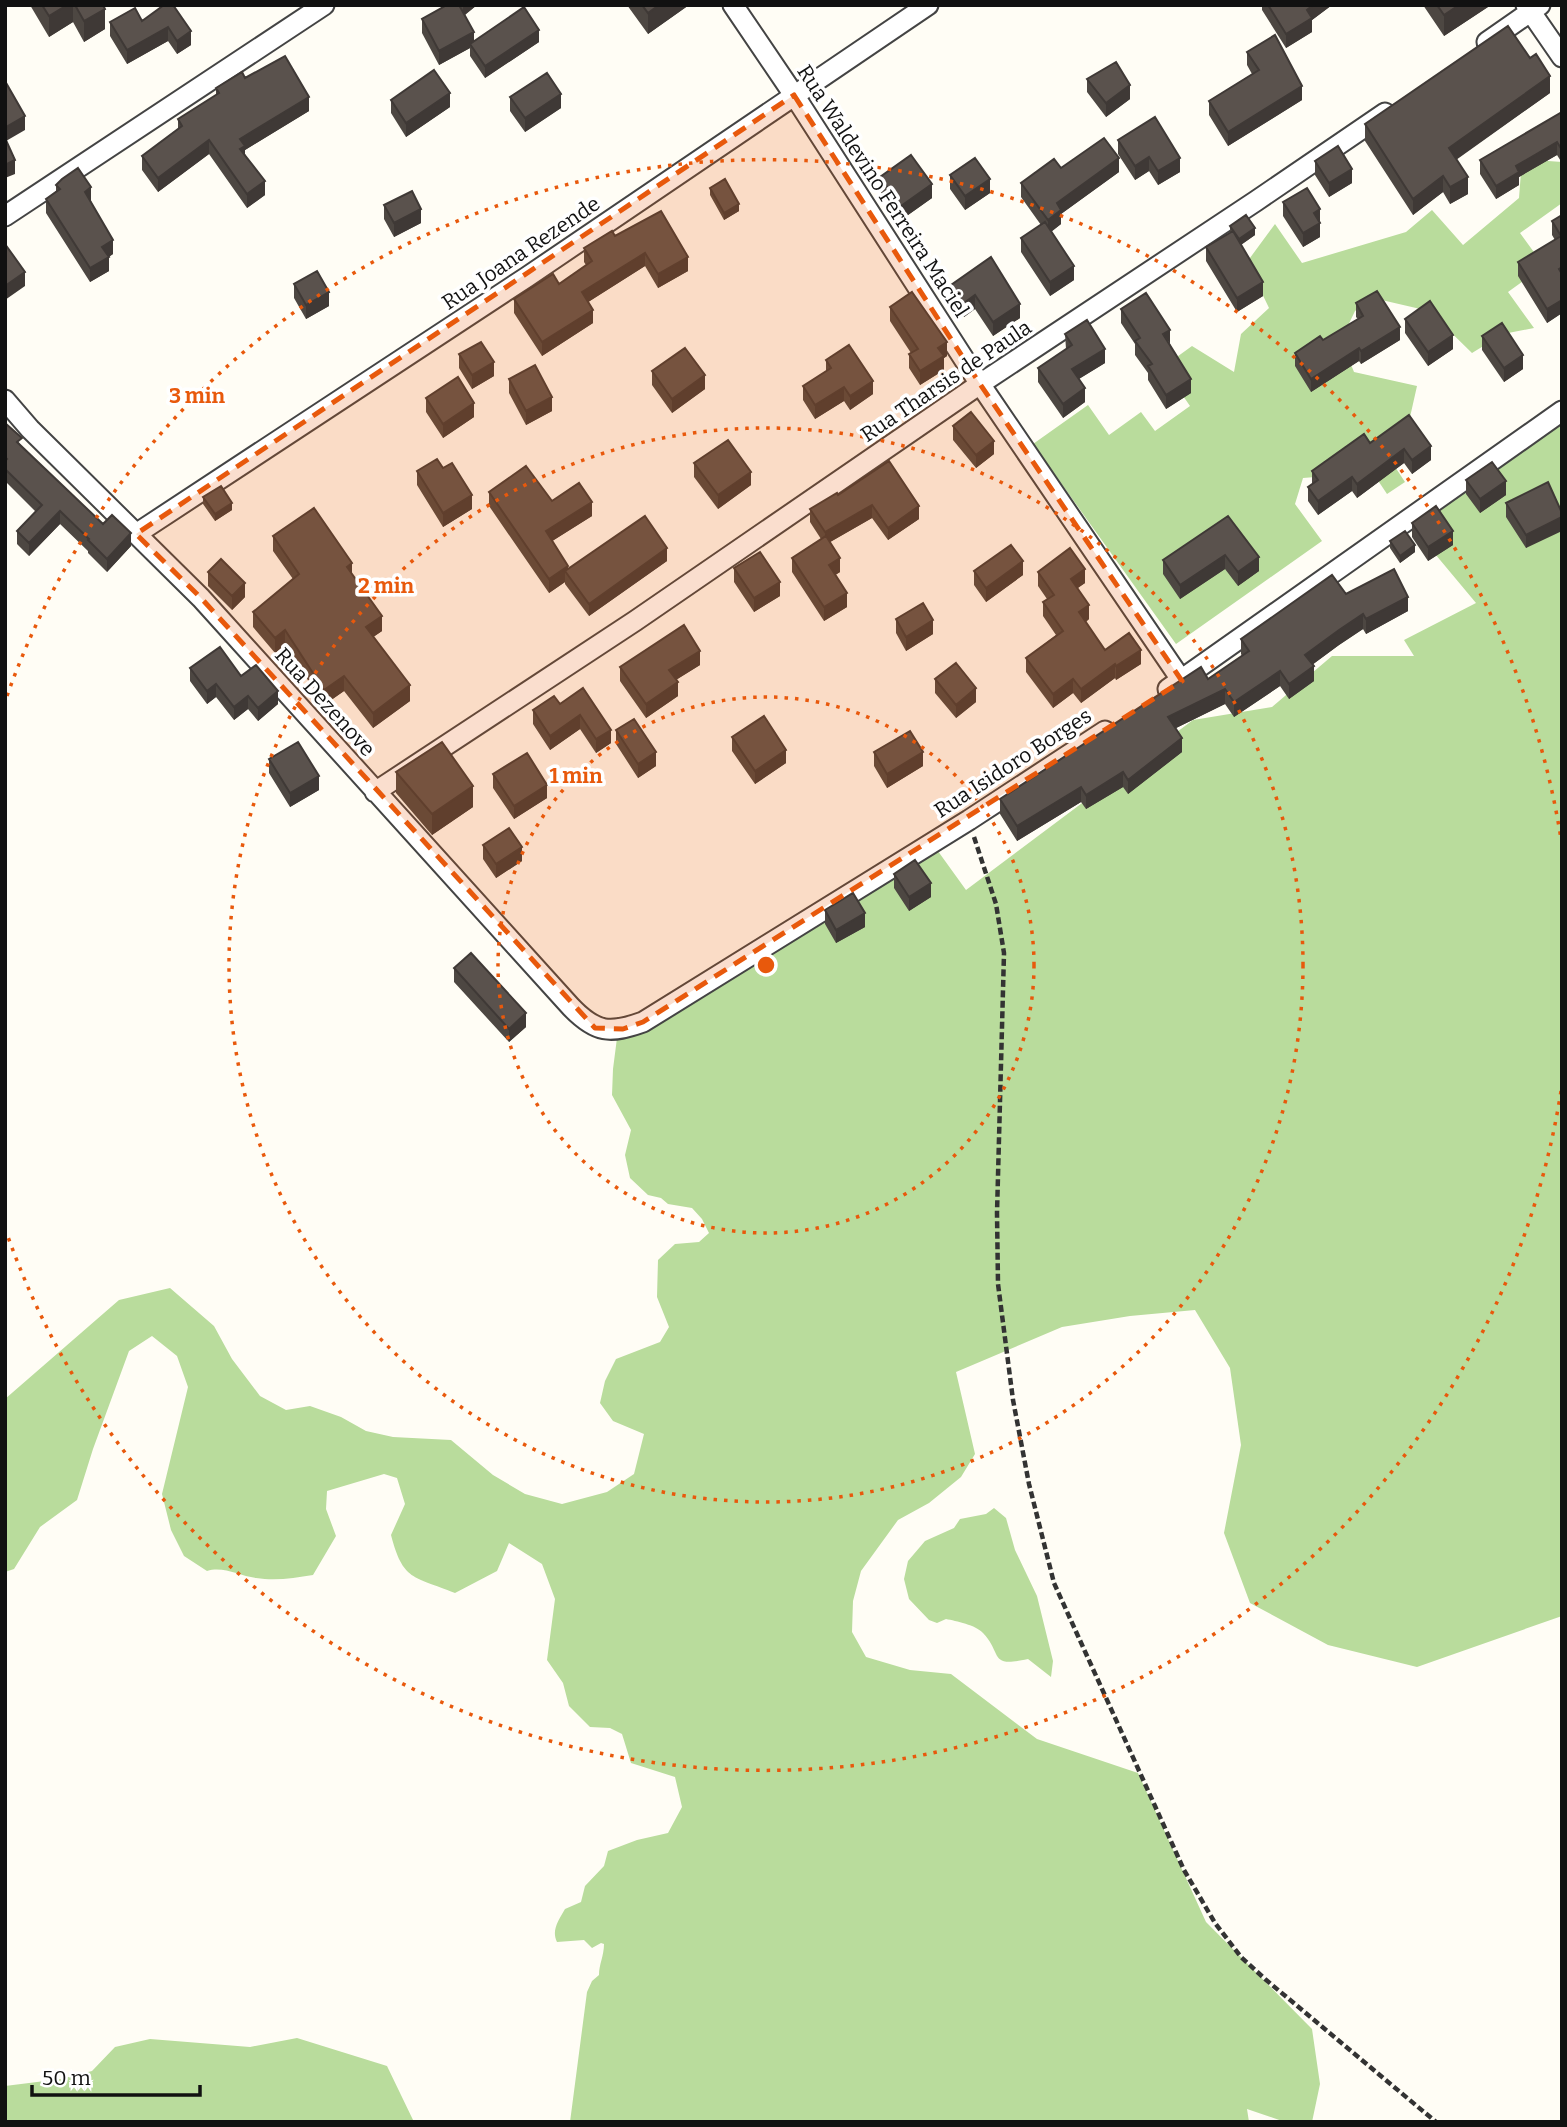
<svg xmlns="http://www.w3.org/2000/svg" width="1567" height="2127" font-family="Bitter,serif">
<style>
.forest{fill:#b9dc9c}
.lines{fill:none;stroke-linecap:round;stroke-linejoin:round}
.street-casing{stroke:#444;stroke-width:23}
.path{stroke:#333;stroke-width:4.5;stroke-dasharray:7 3.5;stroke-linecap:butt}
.street{stroke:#fff;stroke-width:19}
.wall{fill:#4d4742}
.shaded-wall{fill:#3f3936}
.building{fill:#5a524d;stroke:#3f3936;stroke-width:2}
.marked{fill:#e8590c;fill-opacity:0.2;stroke:#e8590c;stroke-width:5;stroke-dasharray:14 9;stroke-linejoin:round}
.ring{fill:none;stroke:#e8590c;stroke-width:3.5;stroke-dasharray:3.5 7}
.labels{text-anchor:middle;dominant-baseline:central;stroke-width:7;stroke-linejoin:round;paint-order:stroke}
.street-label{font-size:21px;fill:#111;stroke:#fff}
.centre{fill:#e8590c;stroke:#fff;stroke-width:3.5}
.ring-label{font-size:21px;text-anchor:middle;font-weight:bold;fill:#e8590c;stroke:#fff;stroke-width:7;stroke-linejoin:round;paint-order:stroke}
</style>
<rect width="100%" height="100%" fill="#fffdf5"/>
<!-- forest -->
<path class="forest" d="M 1522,159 L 1562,162 L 1562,203 L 1520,233 L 1544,266 L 1508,292 L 1534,328 L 1503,334 L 1472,353 L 1429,311 L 1373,298 L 1355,311 L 1341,340 L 1354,372 L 1417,386 L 1408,426 L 1380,444 L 1405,482 L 1387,494 L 1361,455 L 1328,476 L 1303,478 L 1295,504 L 1322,541 L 1176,644 L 1033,444 L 1088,405 L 1109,435 L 1141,412 L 1155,431 L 1190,406 L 1163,367 L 1192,346 L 1234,372 L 1241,334 L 1269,308 L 1247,262 L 1275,224 L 1302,263 L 1406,232 L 1432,210 L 1463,245 L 1519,198 Z
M 1562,422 L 1562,1616 L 1417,1667 L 1328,1645 L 1250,1603 L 1224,1533 L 1241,1445 L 1230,1368 L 1195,1310 L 1130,1316 L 1062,1327 L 956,1372 L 975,1454 L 961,1477 L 929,1503 L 898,1520 L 861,1571 L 853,1601 L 852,1632 L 866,1657 L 910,1670 L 951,1674 L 1037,1739 L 1138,1773 L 1206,1922 L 1312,2029 L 1320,2084 L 1312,2122 L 1285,2122 L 1247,2109 L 1249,2122 L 570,2122 L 587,1992 L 592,1981 L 599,1975 C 599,1964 604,1956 604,1944 L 601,1943 L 592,1948 L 584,1940 L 557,1942 C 551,1930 559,1920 565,1909 L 581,1902 L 585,1886 L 604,1866 L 608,1851 L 637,1840 L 668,1833 L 682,1807 L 675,1777 L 631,1763 L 622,1734 L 610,1728 L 590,1727 L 569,1706 L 563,1683 L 547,1660 L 555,1599 L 542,1564 L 509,1543 L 497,1571 L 455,1593 C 413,1576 403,1581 391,1535 L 405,1504 L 397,1478 L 384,1474 L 327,1491 L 326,1509 L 336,1536 L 313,1575 C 294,1578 276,1581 256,1578 C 239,1576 224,1566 207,1571 L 184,1556 L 171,1530 L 162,1494 L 188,1387 L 177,1356 L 152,1336 L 129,1351 L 93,1449 L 77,1500 L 40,1527 L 14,1569 L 5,1572 L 5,1399 L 119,1300 L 170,1288 L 214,1326 L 232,1359 L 260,1396 L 286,1410 L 310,1406 L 341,1417 L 366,1431 L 393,1437 L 451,1440 L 493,1475 L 525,1494 L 562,1504 L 607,1492 L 634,1474 L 644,1434 L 613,1421 L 600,1403 L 605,1381 L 616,1359 L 660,1342 L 669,1327 L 657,1297 L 658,1260 L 675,1244 L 699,1242 L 709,1233 L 702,1219 L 692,1208 L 668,1204 L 661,1198 L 648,1195 L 630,1178 L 625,1155 L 631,1130 L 612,1095 L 613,1069 L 617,1038 L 935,847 L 966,890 L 1193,720 L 1272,707 L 1332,656 L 1414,656 L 1404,640 L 1476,603 L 1410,524 Z
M 994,1508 L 1006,1518 L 1015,1550 L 1037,1596 L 1053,1661 L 1051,1677 L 1028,1659 C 988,1668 1003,1654 983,1633 C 976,1625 956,1621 946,1619 L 937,1623 L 929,1620 L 909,1599 L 904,1579 L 908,1561 L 925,1541 L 954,1528 L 960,1519 L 986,1514 Z
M 297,2038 L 387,2066 L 414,2122 L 5,2122 L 5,2086 L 61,2079 L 92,2071 L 115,2047 L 150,2039 L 250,2047 Z"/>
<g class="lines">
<!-- street casing -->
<g class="street-casing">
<path id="street" d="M 733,5 L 794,95 L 980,384 L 1182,681
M 1526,5 L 1562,57
M 1487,42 L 1540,5
M 5,216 L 324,5
M 5,400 L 30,429 L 201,598 L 571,1007 C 596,1033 610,1034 643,1022 L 969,820 L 1105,731
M 136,534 L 527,277 L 928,5
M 1168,689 L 1562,411
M 375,792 L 635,621 L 980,384 L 1256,201 L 1385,113"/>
</g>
<!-- path -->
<path class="path" d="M 974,837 L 996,904 L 1004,953 L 997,1213 L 998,1284 L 1013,1400 L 1029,1484 L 1054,1583 L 1184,1870 L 1215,1923 L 1241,1957 L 1265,1979 L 1436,2122"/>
<!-- street -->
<use href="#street" class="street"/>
</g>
<!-- wall -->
<path class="wall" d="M 30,5 L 103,5 L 105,29 L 84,42 L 73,22 L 49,37 Z
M 164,5 L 191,45 L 177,54 L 168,41 L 127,64 L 110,36 L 110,22 L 142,21 Z
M 447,5 L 477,5 L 465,15 L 474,41 L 539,42 L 485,78 L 470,56 L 470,48 L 439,65 L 422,33 L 422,19 Z
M 627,5 L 689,5 L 648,34 Z
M 1262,5 L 1332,5 L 1312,20 L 1312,32 L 1286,48 L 1262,10 Z
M 1423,5 L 1491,5 L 1444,36 Z
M 1247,52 L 1302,100 L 1228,146 L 1209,115 L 1209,101 L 1252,74 L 1247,65 Z
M 245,78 L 309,111 L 245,150 L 245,154 L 265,195 L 247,208 L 209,154 L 158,192 L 142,170 L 142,156 L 178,129 L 178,119 L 216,95 L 216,88 Z
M 1087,79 L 1130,99 L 1106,117 L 1087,92 Z
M 1550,93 L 1456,159 L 1468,194 L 1450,204 L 1443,192 L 1413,215 L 1365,141 L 1365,124 Z
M 510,97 L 561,108 L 525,132 L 510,111 Z
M 391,100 L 450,107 L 406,137 L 391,113 Z
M 1562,112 L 1562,163 L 1557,155 L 1519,177 L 1519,185 L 1496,199 L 1480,174 L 1480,160 Z
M 1118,140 L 1180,172 L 1158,185 L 1149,171 L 1135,180 L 1118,154 Z
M 1315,161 L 1352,183 L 1329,197 L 1315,175 Z
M 1061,168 L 1119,172 L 1061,214 L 1061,224 L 1051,232 L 1074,280 L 1050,296 L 1021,252 L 1021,238 L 1041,225 L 1021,197 L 1021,183 Z
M 950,175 L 990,193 L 965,210 L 950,189 Z
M 880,177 L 932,198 L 901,220 L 880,191 Z
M 56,185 L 91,201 L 113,254 L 109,257 L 109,271 L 90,282 L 46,213 L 46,199 L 56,191 Z
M 710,188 L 739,211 L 724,220 L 710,195 Z
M 1283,202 L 1320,209 L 1320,237 L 1303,247 L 1283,216 Z
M 384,205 L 421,223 L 394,237 L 384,219 Z
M 1562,215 L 1562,313 L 1547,323 L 1518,276 L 1518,262 L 1555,240 L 1552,235 L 1552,221 Z
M 1230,226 L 1255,235 L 1241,245 L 1263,296 L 1237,312 L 1206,261 L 1206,247 L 1230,233 Z
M 615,236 L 688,271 L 658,288 L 645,266 L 588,302 L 593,323 L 542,356 L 514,313 L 514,299 L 559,284 L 586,265 L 584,262 L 584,248 Z
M 991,257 L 1020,318 L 993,336 L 975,309 L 964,317 L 951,299 L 951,285 Z
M 294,284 L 329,306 L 306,319 L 294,298 Z
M 1356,303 L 1400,340 L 1361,364 L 1359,361 L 1311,392 L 1295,366 L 1295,353 L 1323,340 L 1358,319 L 1356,317 Z
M 890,307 L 947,356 L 944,358 L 944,370 L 920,385 L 909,368 L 909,354 L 911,353 L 890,321 Z
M 1121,309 L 1170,344 L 1191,393 L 1166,409 L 1148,380 L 1148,373 L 1135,355 L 1135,344 L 1121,323 Z
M 1405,319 L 1453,349 L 1428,366 L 1405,333 Z
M 1065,334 L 1105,363 L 1079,379 L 1085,402 L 1063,418 L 1038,382 L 1038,368 L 1066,349 Z
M 1482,336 L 1523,369 L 1504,382 L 1482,350 Z
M 459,354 L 494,376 L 472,389 L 459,368 Z
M 826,360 L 873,394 L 850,410 L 844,401 L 815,419 L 803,400 L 803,386 L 826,371 Z
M 652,371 L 705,389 L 672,413 L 652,385 Z
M 509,379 L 552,411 L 526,425 L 509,393 Z
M 426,398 L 474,417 L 443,438 L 426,412 Z
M 1409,415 L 1431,460 L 1412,474 L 1404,463 L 1357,498 L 1352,491 L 1318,515 L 1308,501 L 1308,487 L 1312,484 L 1312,471 L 1370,443 Z
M 5,423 L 22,447 L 103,524 L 131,546 L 107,572 L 88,553 L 88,551 L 60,524 L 29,556 L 17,544 L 17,531 L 36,512 L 5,481 Z
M 953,426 L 994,454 L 976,468 L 953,440 Z
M 694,463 L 751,485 L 718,509 L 694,477 Z
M 443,468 L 472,509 L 443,527 L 417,485 L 417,471 Z
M 1466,480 L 1506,495 L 1480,513 L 1466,494 Z
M 489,492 L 552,501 L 592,516 L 552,541 L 568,569 L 667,561 L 589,616 L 565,584 L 565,582 L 549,593 L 489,506 Z
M 838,495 L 919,519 L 888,540 L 872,518 L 830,542 L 840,572 L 835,575 L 847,607 L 824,621 L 792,572 L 792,558 L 821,539 L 810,522 L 810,509 Z
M 203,497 L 232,510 L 215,521 L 203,504 Z
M 1506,503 L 1562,513 L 1526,548 L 1506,517 Z
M 1228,516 L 1259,571 L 1238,586 L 1225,569 L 1180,599 L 1163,574 L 1163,560 Z
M 1412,523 L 1453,545 L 1428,561 L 1412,537 Z
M 273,536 L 352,574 L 382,631 L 373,637 L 410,701 L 373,728 L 344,691 L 324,705 L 285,645 L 275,653 L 253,627 L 253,612 L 293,579 L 273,551 Z
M 1390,541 L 1415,552 L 1400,563 L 1390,548 Z
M 734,568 L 780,596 L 754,612 L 734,582 Z
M 974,571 L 1023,575 L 986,602 L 974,585 Z
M 208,572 L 245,597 L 232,610 L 208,586 Z
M 1038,572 L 1085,583 L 1077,588 L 1089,619 L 1086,622 L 1105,650 L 1141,664 L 1116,680 L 1115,678 L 1081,703 L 1073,693 L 1053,708 L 1026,672 L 1026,658 L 1056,635 L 1043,616 L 1043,602 L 1047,599 L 1038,586 Z
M 1346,594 L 1408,611 L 1366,634 L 1363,629 L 1339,645 L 1312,665 L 1314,681 L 1289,699 L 1280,686 L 1234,717 L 1225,704 L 1176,728 L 1182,752 L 1128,794 L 1123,787 L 1086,809 L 1081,802 L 1017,841 L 1000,814 L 1000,799 L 1208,679 L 1242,656 L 1241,654 L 1241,639 Z
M 896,619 L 933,634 L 906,651 L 896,633 Z
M 700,665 L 676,680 L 678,696 L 646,718 L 620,681 L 620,667 Z
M 190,668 L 241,676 L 278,704 L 258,721 L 248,709 L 234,720 L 216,697 L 207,704 L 190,681 Z
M 935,679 L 976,702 L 956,718 L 935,693 Z
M 583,688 L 611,743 L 596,753 L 580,729 L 550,750 L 533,724 L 533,710 L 560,704 Z
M 616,730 L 656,766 L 638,778 L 616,744 Z
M 732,737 L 786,763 L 755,784 L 732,751 Z
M 874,752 L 923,766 L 887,788 L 874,766 Z
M 269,759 L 319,790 L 290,807 L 269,773 Z
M 396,772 L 473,807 L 432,835 L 396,793 Z
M 493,774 L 547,798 L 514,819 L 493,788 Z
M 483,845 L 522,861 L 496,878 L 483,859 Z
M 894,874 L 931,897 L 909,911 L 894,888 Z
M 825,910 L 865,927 L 836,943 L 825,924 Z
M 454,968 L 526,1027 L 509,1042 L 454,982 Z"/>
<!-- shaded-wall -->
<path class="shaded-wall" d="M 67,5 L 73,5 L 73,22 L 49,37 L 49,16 Z
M 463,5 L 477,5 L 463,16 Z
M 659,5 L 689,5 L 648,34 L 648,13 Z
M 1313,5 L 1332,5 L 1312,20 L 1312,32 L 1286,48 L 1286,34 L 1307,10 Z
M 1459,5 L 1491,5 L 1444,36 L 1444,15 Z
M 105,9 L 105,29 L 84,42 L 84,21 Z
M 168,27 L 168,41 L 127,64 L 127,50 Z
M 539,30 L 539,42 L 485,78 L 485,66 Z
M 191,31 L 191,45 L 177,54 L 177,41 Z
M 474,32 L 474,46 L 470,44 L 470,48 L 439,65 L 439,51 Z
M 1550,76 L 1550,93 L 1449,165 L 1449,148 Z
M 1130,85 L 1130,99 L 1106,117 L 1106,103 Z
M 1302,86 L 1302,100 L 1228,146 L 1228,132 Z
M 450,93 L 450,107 L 406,137 L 406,123 Z
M 561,94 L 561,108 L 525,132 L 525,118 Z
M 309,97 L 309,111 L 245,150 L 245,160 L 240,163 L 240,139 Z
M 25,116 L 25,130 L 6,141 L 6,127 Z
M 209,140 L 209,154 L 158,192 L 158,178 Z
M 1557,142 L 1557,155 L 1519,177 L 1519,185 L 1496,199 L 1496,186 L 1516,166 Z
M 1149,157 L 1149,171 L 1135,180 L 1135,166 Z
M 1119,158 L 1119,172 L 1061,214 L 1061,224 L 1048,234 L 1048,220 L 1057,203 Z
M 1180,158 L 1180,172 L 1158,185 L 1158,171 Z
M 15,160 L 15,174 L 5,178 L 5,165 Z
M 1352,169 L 1352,183 L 1329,197 L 1329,183 Z
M 1443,176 L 1443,192 L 1413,215 L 1413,199 Z
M 1468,177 L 1468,194 L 1450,204 L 1450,187 Z
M 990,179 L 990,193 L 965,210 L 965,196 Z
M 265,181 L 265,195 L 247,208 L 247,194 Z
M 932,184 L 932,198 L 901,220 L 901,206 Z
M 91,187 L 91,201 L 85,206 L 85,192 Z
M 739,204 L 739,211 L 724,220 L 724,213 Z
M 421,209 L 421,223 L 394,237 L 394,223 Z
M 1320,209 L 1320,237 L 1303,247 L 1303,233 L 1314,213 Z
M 1255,228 L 1255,235 L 1239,246 L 1239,239 Z
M 113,240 L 113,254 L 102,260 L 102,247 Z
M 645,253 L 645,266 L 582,306 L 582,292 Z
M 109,257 L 109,271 L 90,282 L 90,268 Z
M 688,257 L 688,271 L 658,288 L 658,274 Z
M 1074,266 L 1074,280 L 1050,296 L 1050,282 Z
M 25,272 L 25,286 L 5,300 L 5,286 Z
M 1263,282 L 1263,296 L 1237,312 L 1237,298 Z
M 329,292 L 329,306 L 306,319 L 306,305 Z
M 975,295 L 975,309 L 964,317 L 964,303 Z
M 1562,300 L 1562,313 L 1547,323 L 1547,309 Z
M 1020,304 L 1020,318 L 993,336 L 993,322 Z
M 593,310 L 593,323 L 542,356 L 542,342 Z
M 1400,327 L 1400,340 L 1361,364 L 1361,351 Z
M 1170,330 L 1170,344 L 1163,334 Z
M 1453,335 L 1453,349 L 1428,366 L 1428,352 Z
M 947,342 L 947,356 L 944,358 L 944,370 L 920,385 L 920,371 L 938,348 Z
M 1359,348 L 1359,361 L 1311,392 L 1311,379 Z
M 1105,349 L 1105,363 L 1072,383 L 1072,369 Z
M 1523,355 L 1523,369 L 1504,382 L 1504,368 Z
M 494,362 L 494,376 L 472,389 L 472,375 Z
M 705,375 L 705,389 L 672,413 L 672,399 Z
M 1191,379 L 1191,393 L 1166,409 L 1166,395 Z
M 873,381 L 873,394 L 850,410 L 850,396 Z
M 844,387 L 844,401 L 815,419 L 815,405 Z
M 1085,388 L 1085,402 L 1063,418 L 1063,404 Z
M 552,397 L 552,411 L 526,425 L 526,411 Z
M 474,403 L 474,417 L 443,438 L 443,424 Z
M 994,441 L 994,454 L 976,468 L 976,455 Z
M 1431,446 L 1431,460 L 1412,474 L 1412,460 Z
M 1404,449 L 1404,463 L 1357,498 L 1357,484 Z
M 751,472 L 751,485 L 718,509 L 718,495 Z
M 1352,477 L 1352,491 L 1318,515 L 1318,501 Z
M 1506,481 L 1506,495 L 1480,513 L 1480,499 Z
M 472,495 L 472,509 L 443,527 L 443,513 Z
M 592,502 L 592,516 L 546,545 L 546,531 Z
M 232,503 L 232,510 L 215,521 L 215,514 Z
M 872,505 L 872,518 L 825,545 L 825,532 Z
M 919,506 L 919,519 L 888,540 L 888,528 Z
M 60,511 L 60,524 L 29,556 L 29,543 Z
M 1562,517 L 1562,531 L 1526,548 L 1526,535 Z
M 1453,531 L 1453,545 L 1428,561 L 1428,547 Z
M 131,533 L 131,546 L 107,572 L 107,559 Z
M 1415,545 L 1415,552 L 1400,563 L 1400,556 Z
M 667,548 L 667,561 L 589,616 L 589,604 Z
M 1225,555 L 1225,569 L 1180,599 L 1180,585 Z
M 1259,557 L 1259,571 L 1238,586 L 1238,572 Z
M 840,558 L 840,572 L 829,579 L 829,565 Z
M 1023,561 L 1023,575 L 986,602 L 986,588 Z
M 352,563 L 352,579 L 347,567 Z
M 568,566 L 568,575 L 565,571 L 565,582 L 549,593 L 549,579 Z
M 1085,569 L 1085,583 L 1071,593 L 1071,579 Z
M 780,582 L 780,596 L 754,612 L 754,598 Z
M 245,583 L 245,597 L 232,610 L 232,596 Z
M 847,593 L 847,607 L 824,621 L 824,607 Z
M 1408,597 L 1408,611 L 1366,634 L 1366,619 Z
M 1089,605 L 1089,619 L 1079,626 L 1079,612 Z
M 1363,614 L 1363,629 L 1339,645 L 1305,670 L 1305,655 L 1339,630 Z
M 382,616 L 382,631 L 366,642 L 366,627 Z
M 933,620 L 933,634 L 906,651 L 906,637 Z
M 285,630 L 285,645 L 275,653 L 275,638 Z
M 1141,650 L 1141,664 L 1116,680 L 1116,666 Z
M 700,651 L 700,665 L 669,684 L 669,670 Z
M 1115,664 L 1115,678 L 1081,703 L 1081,689 Z
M 1314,666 L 1314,681 L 1289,699 L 1289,684 Z
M 1280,671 L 1280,686 L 1234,717 L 1234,702 Z
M 344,676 L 344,691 L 324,705 L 324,690 Z
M 1073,679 L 1073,693 L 1053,708 L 1053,694 Z
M 678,682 L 678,696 L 646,718 L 646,704 Z
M 216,684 L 216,697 L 207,704 L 207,691 Z
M 410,685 L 410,701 L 373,728 L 373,713 Z
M 976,688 L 976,702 L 956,718 L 956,705 Z
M 1225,689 L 1225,704 L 1168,732 L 1168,717 Z
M 278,691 L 278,704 L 258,721 L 258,708 Z
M 248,696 L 248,709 L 234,720 L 234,707 Z
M 580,715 L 580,729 L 550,750 L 550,736 Z
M 611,730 L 611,743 L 596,753 L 596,739 Z
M 1182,738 L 1182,752 L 1128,794 L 1128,780 Z
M 786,750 L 786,763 L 755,784 L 755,771 Z
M 656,752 L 656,766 L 638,778 L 638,764 Z
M 923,752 L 923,766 L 887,788 L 887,774 Z
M 1123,772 L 1123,787 L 1086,809 L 1086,795 Z
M 319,776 L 319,790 L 290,807 L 290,793 Z
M 547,785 L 547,798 L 514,819 L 514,806 Z
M 473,786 L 473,807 L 432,835 L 432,814 Z
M 1081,787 L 1081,802 L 1017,841 L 1017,826 Z
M 522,847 L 522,861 L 496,878 L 496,864 Z
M 931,883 L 931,897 L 909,911 L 909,897 Z
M 865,913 L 865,927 L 836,943 L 836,930 Z
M 526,1013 L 526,1027 L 509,1042 L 509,1029 Z"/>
<!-- building -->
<path class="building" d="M 42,5 L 67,5 L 49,16 Z
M 75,5 L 103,5 L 105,9 L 84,21 Z
M 164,5 L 173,5 L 191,31 L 177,41 L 168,27 L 127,50 L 110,22 L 135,8 L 142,21 Z
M 447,5 L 459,5 L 474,32 L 439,51 L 422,19 Z
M 642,5 L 659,5 L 648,13 Z
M 1268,5 L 1313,5 L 1307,10 L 1312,18 L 1286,34 Z
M 1437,5 L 1459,5 L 1444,15 Z
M 524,7 L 539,30 L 485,66 L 470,44 Z
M 1508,26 L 1530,58 L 1536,54 L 1550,76 L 1449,148 L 1468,177 L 1450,187 L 1443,176 L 1413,199 L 1365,124 Z
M 1275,35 L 1302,86 L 1228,132 L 1209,101 L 1259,70 L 1247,52 Z
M 285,56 L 309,97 L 240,139 L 245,146 L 240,149 L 265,181 L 247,194 L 209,140 L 158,178 L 142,156 L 182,126 L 178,119 L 219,93 L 216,88 L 242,72 L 245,78 Z
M 1116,62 L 1130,85 L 1106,103 L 1087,79 Z
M 434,70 L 450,93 L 406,123 L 391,100 Z
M 547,73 L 561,94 L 525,118 L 510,97 Z
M 5,81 L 25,116 L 6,127 L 5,126 Z
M 1562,112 L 1562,150 L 1557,142 L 1516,166 L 1519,172 L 1496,186 L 1480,160 Z
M 1155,117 L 1180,158 L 1158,171 L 1149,157 L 1135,166 L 1118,140 Z
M 5,138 L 15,160 L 5,165 Z
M 1104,138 L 1119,158 L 1057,203 L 1061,210 L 1048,220 L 1021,183 L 1054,159 L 1061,168 Z
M 1338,146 L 1352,169 L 1329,183 L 1315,161 Z
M 911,155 L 932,184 L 901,206 L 880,177 Z
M 975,158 L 990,179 L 965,196 L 950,175 Z
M 78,168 L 91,187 L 85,192 L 113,240 L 102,247 L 109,257 L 90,268 L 46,199 L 60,189 L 56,185 L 62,179 Z
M 725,179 L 739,204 L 724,213 L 710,188 Z
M 1307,188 L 1320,209 L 1314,213 L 1320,223 L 1303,233 L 1283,202 Z
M 412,191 L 421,209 L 394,223 L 384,205 Z
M 661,211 L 688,257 L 658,274 L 645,253 L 582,292 L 593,310 L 542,342 L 514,299 L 553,274 L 559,284 L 592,261 L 584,248 L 612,231 L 615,236 Z
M 1246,215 L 1255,228 L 1239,239 L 1230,226 Z
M 1562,215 L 1562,267 L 1559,269 L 1562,274 L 1562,300 L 1547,309 L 1518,262 L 1561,236 L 1552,221 Z
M 1045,222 L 1074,266 L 1050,282 L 1021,238 Z
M 1233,231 L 1263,282 L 1237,298 L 1206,247 Z
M 5,244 L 25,272 L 5,286 Z
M 991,257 L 1020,304 L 993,322 L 975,295 L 964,303 L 951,285 Z
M 317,271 L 329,292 L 306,305 L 294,284 Z
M 1377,291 L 1400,327 L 1361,351 L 1359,348 L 1311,379 L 1295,353 L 1320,336 L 1323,340 L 1363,316 L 1356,303 Z
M 912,292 L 947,342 L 938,348 L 944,356 L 920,371 L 909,354 L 918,349 L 890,307 Z
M 1146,293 L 1170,330 L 1163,334 L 1191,379 L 1166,395 L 1148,366 L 1152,364 L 1135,341 L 1140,338 L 1121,309 Z
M 1430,301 L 1453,335 L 1428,352 L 1405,319 Z
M 1087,320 L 1105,349 L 1072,369 L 1085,388 L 1063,404 L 1038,368 L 1072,345 L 1065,334 Z
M 1502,323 L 1523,355 L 1504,368 L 1482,336 Z
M 481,342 L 494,362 L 472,375 L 459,354 Z
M 849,345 L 873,381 L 850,396 L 844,387 L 815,405 L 803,386 L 831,368 L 826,360 Z
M 685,348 L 705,375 L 672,399 L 652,371 Z
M 535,365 L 552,397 L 526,411 L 509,379 Z
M 458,377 L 474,403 L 443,424 L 426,398 Z
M 971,412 L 994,441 L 976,455 L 953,426 Z
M 1409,415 L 1431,446 L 1412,460 L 1404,449 L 1357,484 L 1352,477 L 1318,501 L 1308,487 L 1318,480 L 1312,471 L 1364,434 L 1370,443 Z
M 5,423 L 22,438 L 17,442 L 103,524 L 112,515 L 131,533 L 107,559 L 88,540 L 89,539 L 60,511 L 29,543 L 17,531 L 42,505 L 5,469 L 5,461 L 7,459 L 5,457 Z
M 728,440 L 751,472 L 718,495 L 694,463 Z
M 437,459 L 443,468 L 452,463 L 472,495 L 443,513 L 417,471 Z
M 889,461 L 919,506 L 888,528 L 872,505 L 825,532 L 810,509 L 837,493 L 838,495 Z
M 1492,462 L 1506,481 L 1480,499 L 1466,480 Z
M 526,466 L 552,501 L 579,483 L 592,502 L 546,531 L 568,566 L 549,579 L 489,492 Z
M 1548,482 L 1562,513 L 1562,517 L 1526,535 L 1506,503 Z
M 221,486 L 232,503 L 215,514 L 203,497 Z
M 1436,506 L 1453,531 L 1428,547 L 1412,523 Z
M 314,508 L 352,563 L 347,567 L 382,616 L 366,627 L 410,685 L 373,713 L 344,676 L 324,690 L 285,630 L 275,638 L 253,612 L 299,574 L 273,536 Z
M 645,516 L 667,548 L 589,604 L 565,571 Z
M 1228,516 L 1259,557 L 1238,572 L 1225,555 L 1180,585 L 1163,560 Z
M 1405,531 L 1415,545 L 1400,556 L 1390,541 Z
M 826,536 L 840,558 L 829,565 L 847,593 L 824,607 L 792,558 Z
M 1011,545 L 1023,561 L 986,588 L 974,571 Z
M 1070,548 L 1085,569 L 1071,579 L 1089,605 L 1079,612 L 1105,650 L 1129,633 L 1141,650 L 1116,666 L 1115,664 L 1081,689 L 1073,679 L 1053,694 L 1026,658 L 1063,631 L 1043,602 L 1054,595 L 1038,572 Z
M 760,552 L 780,582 L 754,598 L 734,568 Z
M 221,559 L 245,583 L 232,596 L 208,572 Z
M 1394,569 L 1408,597 L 1366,619 L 1363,614 L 1339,630 L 1305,655 L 1314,666 L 1289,684 L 1280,671 L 1234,702 L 1225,689 L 1168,717 L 1182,738 L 1128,780 L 1123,772 L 1086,795 L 1081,787 L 1017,826 L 1000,799 L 1201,667 L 1208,679 L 1249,651 L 1241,639 L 1332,575 L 1346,594 Z
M 923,603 L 933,620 L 906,637 L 896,619 Z
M 684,625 L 700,651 L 669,670 L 678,682 L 646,704 L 620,667 Z
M 220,647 L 241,676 L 256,665 L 278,691 L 258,708 L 248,696 L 234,707 L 216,684 L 207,691 L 190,668 Z
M 956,663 L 976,688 L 956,705 L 935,679 Z
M 583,688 L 611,730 L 596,739 L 580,715 L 550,736 L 533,710 L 554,696 L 560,704 Z
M 764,716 L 786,750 L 755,771 L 732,737 Z
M 634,719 L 656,752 L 638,764 L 616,730 Z
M 910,731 L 923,752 L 887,774 L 874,752 Z
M 298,742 L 319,776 L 290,793 L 269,759 Z
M 442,742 L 473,786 L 432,814 L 396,772 Z
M 527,753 L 547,785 L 514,806 L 493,774 Z
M 509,828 L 522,847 L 496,864 L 483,845 Z
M 915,860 L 931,883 L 909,897 L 894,874 Z
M 853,893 L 865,913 L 836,930 L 825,910 Z
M 471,953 L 526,1013 L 509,1029 L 454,968 Z"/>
<!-- marked area -->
<path class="marked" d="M 794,95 L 980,384 L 1182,681 L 643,1022 L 623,1029 L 595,1028 L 201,598 L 136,534 Z"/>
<!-- distance rings -->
<g class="ring">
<circle cx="766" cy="965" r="268"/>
<circle cx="766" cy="965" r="537"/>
<path d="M1561 1091A805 805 0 0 1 7 1234M7 696A805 805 0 0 1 1561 839"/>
</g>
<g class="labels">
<!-- street labels -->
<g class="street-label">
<text transform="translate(883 191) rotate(57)">Rua Waldevino Ferreira Maciel</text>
<text transform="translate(521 253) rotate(-34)">Rua Joana Rezende</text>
<text transform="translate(946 381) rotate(-34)">Rua Tharsis de Paula</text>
<text transform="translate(325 702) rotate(48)">Rua Dezenove</text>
<text transform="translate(1013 763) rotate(-33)">Rua Isidoro Borges</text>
</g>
</g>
<circle cx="766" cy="965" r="10" class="centre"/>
<g class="ring-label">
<text x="197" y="403">3 min</text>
<text x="386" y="593">2 min</text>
<text x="576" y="783">1 min</text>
</g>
<!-- border -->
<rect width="1567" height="2127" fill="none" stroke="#111111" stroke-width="14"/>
<!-- scale -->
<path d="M32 2085v10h168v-10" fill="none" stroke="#111111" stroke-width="3.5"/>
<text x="42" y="2085" font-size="21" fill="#111111" stroke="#ffffff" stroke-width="5" paint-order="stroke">50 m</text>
</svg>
